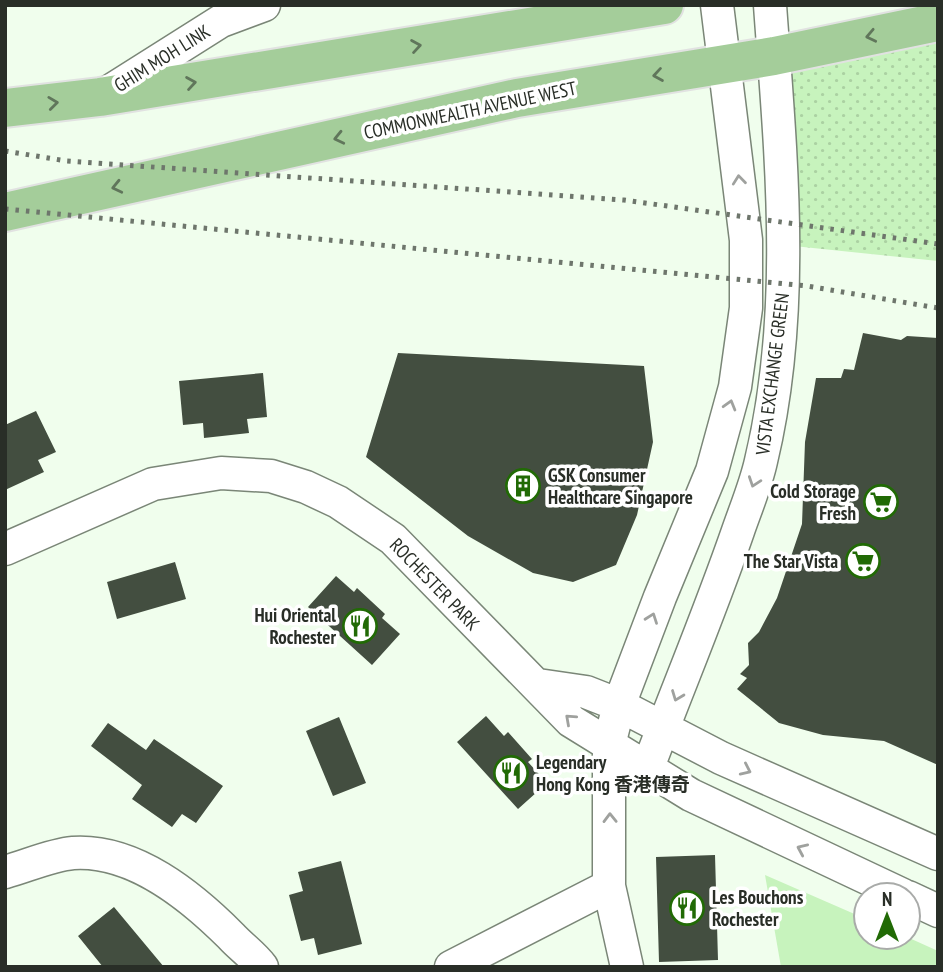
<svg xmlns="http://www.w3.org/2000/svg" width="943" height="972" font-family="'PT Sans Narrow','Noto Sans SC',sans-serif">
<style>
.grass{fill:url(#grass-dots)}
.park{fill:#c7f3bd}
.building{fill:#434e40}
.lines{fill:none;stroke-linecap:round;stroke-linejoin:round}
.minor-casing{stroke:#7a8677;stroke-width:35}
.major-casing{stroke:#e1e2e1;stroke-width:42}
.minor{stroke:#fff;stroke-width:32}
.major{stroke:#a4cd9a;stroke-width:38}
.rail{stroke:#6e766c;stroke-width:5;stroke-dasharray:3.5 7;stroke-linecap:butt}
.oneway{stroke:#60765b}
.oneway2{stroke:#9fa19e}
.labels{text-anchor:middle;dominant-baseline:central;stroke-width:7;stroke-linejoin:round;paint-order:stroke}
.street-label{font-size:19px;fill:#292e27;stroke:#fff}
.poi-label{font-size:19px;font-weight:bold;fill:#292e27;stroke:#fff;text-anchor:start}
</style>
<defs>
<pattern id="grass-dots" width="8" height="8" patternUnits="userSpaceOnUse" patternTransform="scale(1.75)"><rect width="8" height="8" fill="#c7f3bd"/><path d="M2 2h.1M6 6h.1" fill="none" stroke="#abd1a2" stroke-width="1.8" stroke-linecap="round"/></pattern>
</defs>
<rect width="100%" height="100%" fill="#f0feed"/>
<!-- grass -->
<path class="grass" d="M 938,22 L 938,261 L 784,245 L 774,56 Z"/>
<!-- park -->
<path class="park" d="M 765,875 L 866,919 L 866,937 L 907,937 L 938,951 L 938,967 L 781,967 Z"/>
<!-- building -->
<path class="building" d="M 863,333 L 901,340 L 907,336 L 938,338 L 938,765 L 884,741 L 823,735 L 779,723 L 737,689 L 747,678 L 740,674 L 749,665 L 748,643 L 759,632 L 777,598 L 802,524 L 805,442 L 816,378 L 841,378 L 844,369 L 854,370 Z
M 398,353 L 644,366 L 653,442 L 637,515 L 616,565 L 573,582 L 533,573 L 468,536 L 366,457 Z
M 263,373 L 267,417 L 247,419 L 249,433 L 204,438 L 203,423 L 183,425 L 179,381 Z
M 36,411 L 56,452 L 38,460 L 44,472 L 5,490 L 5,425 Z
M 175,562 L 186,599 L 117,619 L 107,582 Z
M 336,576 L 354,592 L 357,588 L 385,614 L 382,618 L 400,634 L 372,665 L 308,607 Z
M 486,716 L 504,736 L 508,732 L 532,759 L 528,762 L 547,783 L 518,809 L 457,742 Z
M 339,717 L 366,783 L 333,796 L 306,731 Z
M 108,723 L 146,750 L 154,739 L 223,786 L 196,823 L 182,814 L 172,827 L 132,799 L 142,785 L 91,746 Z
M 715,855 L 718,960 L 659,962 L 656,857 Z
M 341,861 L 362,944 L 318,955 L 314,938 L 301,941 L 289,895 L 303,891 L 298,872 Z
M 114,907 L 164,967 L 103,967 L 78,936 Z"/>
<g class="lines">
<!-- minor casing -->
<g class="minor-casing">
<path id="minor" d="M 107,93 L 221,21 L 264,5
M 5,549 L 153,484 L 221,473 L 271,476 L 306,487 L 338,502 L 393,539 L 571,721 L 691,795 L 903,895
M 538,685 L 586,692 L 619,705 L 721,758 L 938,854
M 647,770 C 677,690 710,612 738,531 C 746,508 756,484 761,461 C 797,311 781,157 770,5
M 5,872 C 27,866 51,855 73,853 C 134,849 191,896 231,936 C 241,947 253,955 262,967
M 908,897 L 938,911
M 451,967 L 609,886
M 627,967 L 609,886 L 609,745 L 619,705 L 660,597 L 712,471 L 735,387 L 746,308 L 746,240 L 717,5"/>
</g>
<!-- major casing -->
<g class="major-casing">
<path id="major" d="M 5,108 L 100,97 L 664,5
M 5,212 L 517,98 L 774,56 L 938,22"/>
</g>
<!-- minor -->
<use href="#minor" class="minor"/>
<!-- major -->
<use href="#major" class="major"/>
<!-- rail -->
<path class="rail" d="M 5,151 L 67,161 L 624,200 L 938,244
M 5,209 L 807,286 L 938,308"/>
</g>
<!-- one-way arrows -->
<defs><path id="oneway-chevron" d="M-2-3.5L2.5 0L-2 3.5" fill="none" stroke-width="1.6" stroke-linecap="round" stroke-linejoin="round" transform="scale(1.75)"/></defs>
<g class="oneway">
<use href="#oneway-chevron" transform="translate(871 36) rotate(168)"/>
<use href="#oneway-chevron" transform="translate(416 46) rotate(-9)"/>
<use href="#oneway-chevron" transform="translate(658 75) rotate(171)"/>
<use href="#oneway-chevron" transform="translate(191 83) rotate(-9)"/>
<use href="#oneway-chevron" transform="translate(53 103) rotate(-7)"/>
<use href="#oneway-chevron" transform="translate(339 138) rotate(167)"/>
<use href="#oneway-chevron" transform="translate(117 187) rotate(167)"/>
</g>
<g class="oneway2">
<use href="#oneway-chevron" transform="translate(739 180) rotate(-96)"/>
<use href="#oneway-chevron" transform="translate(730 405) rotate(-74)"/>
<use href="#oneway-chevron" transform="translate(754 482) rotate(109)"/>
<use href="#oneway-chevron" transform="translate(652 618) rotate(-70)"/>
<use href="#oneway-chevron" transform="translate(677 696) rotate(111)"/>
<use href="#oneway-chevron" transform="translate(570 719) rotate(-138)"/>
<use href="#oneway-chevron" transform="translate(746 770) rotate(25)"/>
<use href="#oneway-chevron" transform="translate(610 818) rotate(-91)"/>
<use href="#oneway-chevron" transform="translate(802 849) rotate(-156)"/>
</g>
<!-- icons -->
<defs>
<g id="building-ring" transform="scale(1.75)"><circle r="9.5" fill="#fff" stroke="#216a05" stroke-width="1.5"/><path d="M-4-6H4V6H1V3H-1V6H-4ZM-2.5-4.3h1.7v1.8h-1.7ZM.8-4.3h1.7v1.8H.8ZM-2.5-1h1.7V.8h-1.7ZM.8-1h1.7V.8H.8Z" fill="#216a05"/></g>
<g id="supermarket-ring" transform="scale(1.75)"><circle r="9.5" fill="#fff" stroke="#216a05" stroke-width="1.5"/><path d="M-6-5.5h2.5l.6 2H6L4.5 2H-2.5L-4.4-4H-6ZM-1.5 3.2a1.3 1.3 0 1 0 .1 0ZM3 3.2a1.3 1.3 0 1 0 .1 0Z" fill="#216a05"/></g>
<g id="restaurant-ring" transform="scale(1.75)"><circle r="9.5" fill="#fff" stroke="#216a05" stroke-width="1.5"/><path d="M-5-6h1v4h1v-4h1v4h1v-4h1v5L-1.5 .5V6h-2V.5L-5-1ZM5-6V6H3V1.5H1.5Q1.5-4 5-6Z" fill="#216a05"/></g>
</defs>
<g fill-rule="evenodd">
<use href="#building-ring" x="523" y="486"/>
<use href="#supermarket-ring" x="881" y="502"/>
<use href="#supermarket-ring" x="863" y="561"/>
<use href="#restaurant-ring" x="360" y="626"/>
<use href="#restaurant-ring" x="511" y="773"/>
<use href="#restaurant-ring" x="687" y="908"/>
</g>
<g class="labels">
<!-- street labels -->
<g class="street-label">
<text transform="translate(162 58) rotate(-32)">GHIM MOH LINK</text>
<text transform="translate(470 110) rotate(-12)">COMMONWEALTH AVENUE WEST</text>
<text transform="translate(772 374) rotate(-83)">VISTA EXCHANGE GREEN</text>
<text transform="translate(435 584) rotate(46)">ROCHESTER PARK</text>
</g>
<!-- poi labels -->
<g class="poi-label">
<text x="548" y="475">GSK Consumer<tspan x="548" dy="22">Healthcare Singapore</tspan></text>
<text x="856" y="491" text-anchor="end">Cold Storage<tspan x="856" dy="22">Fresh</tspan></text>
<text x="838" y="561" text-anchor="end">The Star Vista</text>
<text x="336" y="615" text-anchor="end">Hui Oriental<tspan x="336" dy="22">Rochester</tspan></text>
<text x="536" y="762">Legendary<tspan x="536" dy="22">Hong Kong 香港傳奇</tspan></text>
<text x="712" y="897">Les Bouchons<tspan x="712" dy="22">Rochester</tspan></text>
</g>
</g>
<!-- border -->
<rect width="943" height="972" fill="none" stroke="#292e27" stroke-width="14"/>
<!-- north arrow -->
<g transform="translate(887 916)"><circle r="33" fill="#ffffff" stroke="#a9aba9" stroke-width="2"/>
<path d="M0-5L12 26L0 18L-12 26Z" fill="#216a05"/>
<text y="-10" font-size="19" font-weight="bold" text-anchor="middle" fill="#292e27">N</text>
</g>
</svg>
